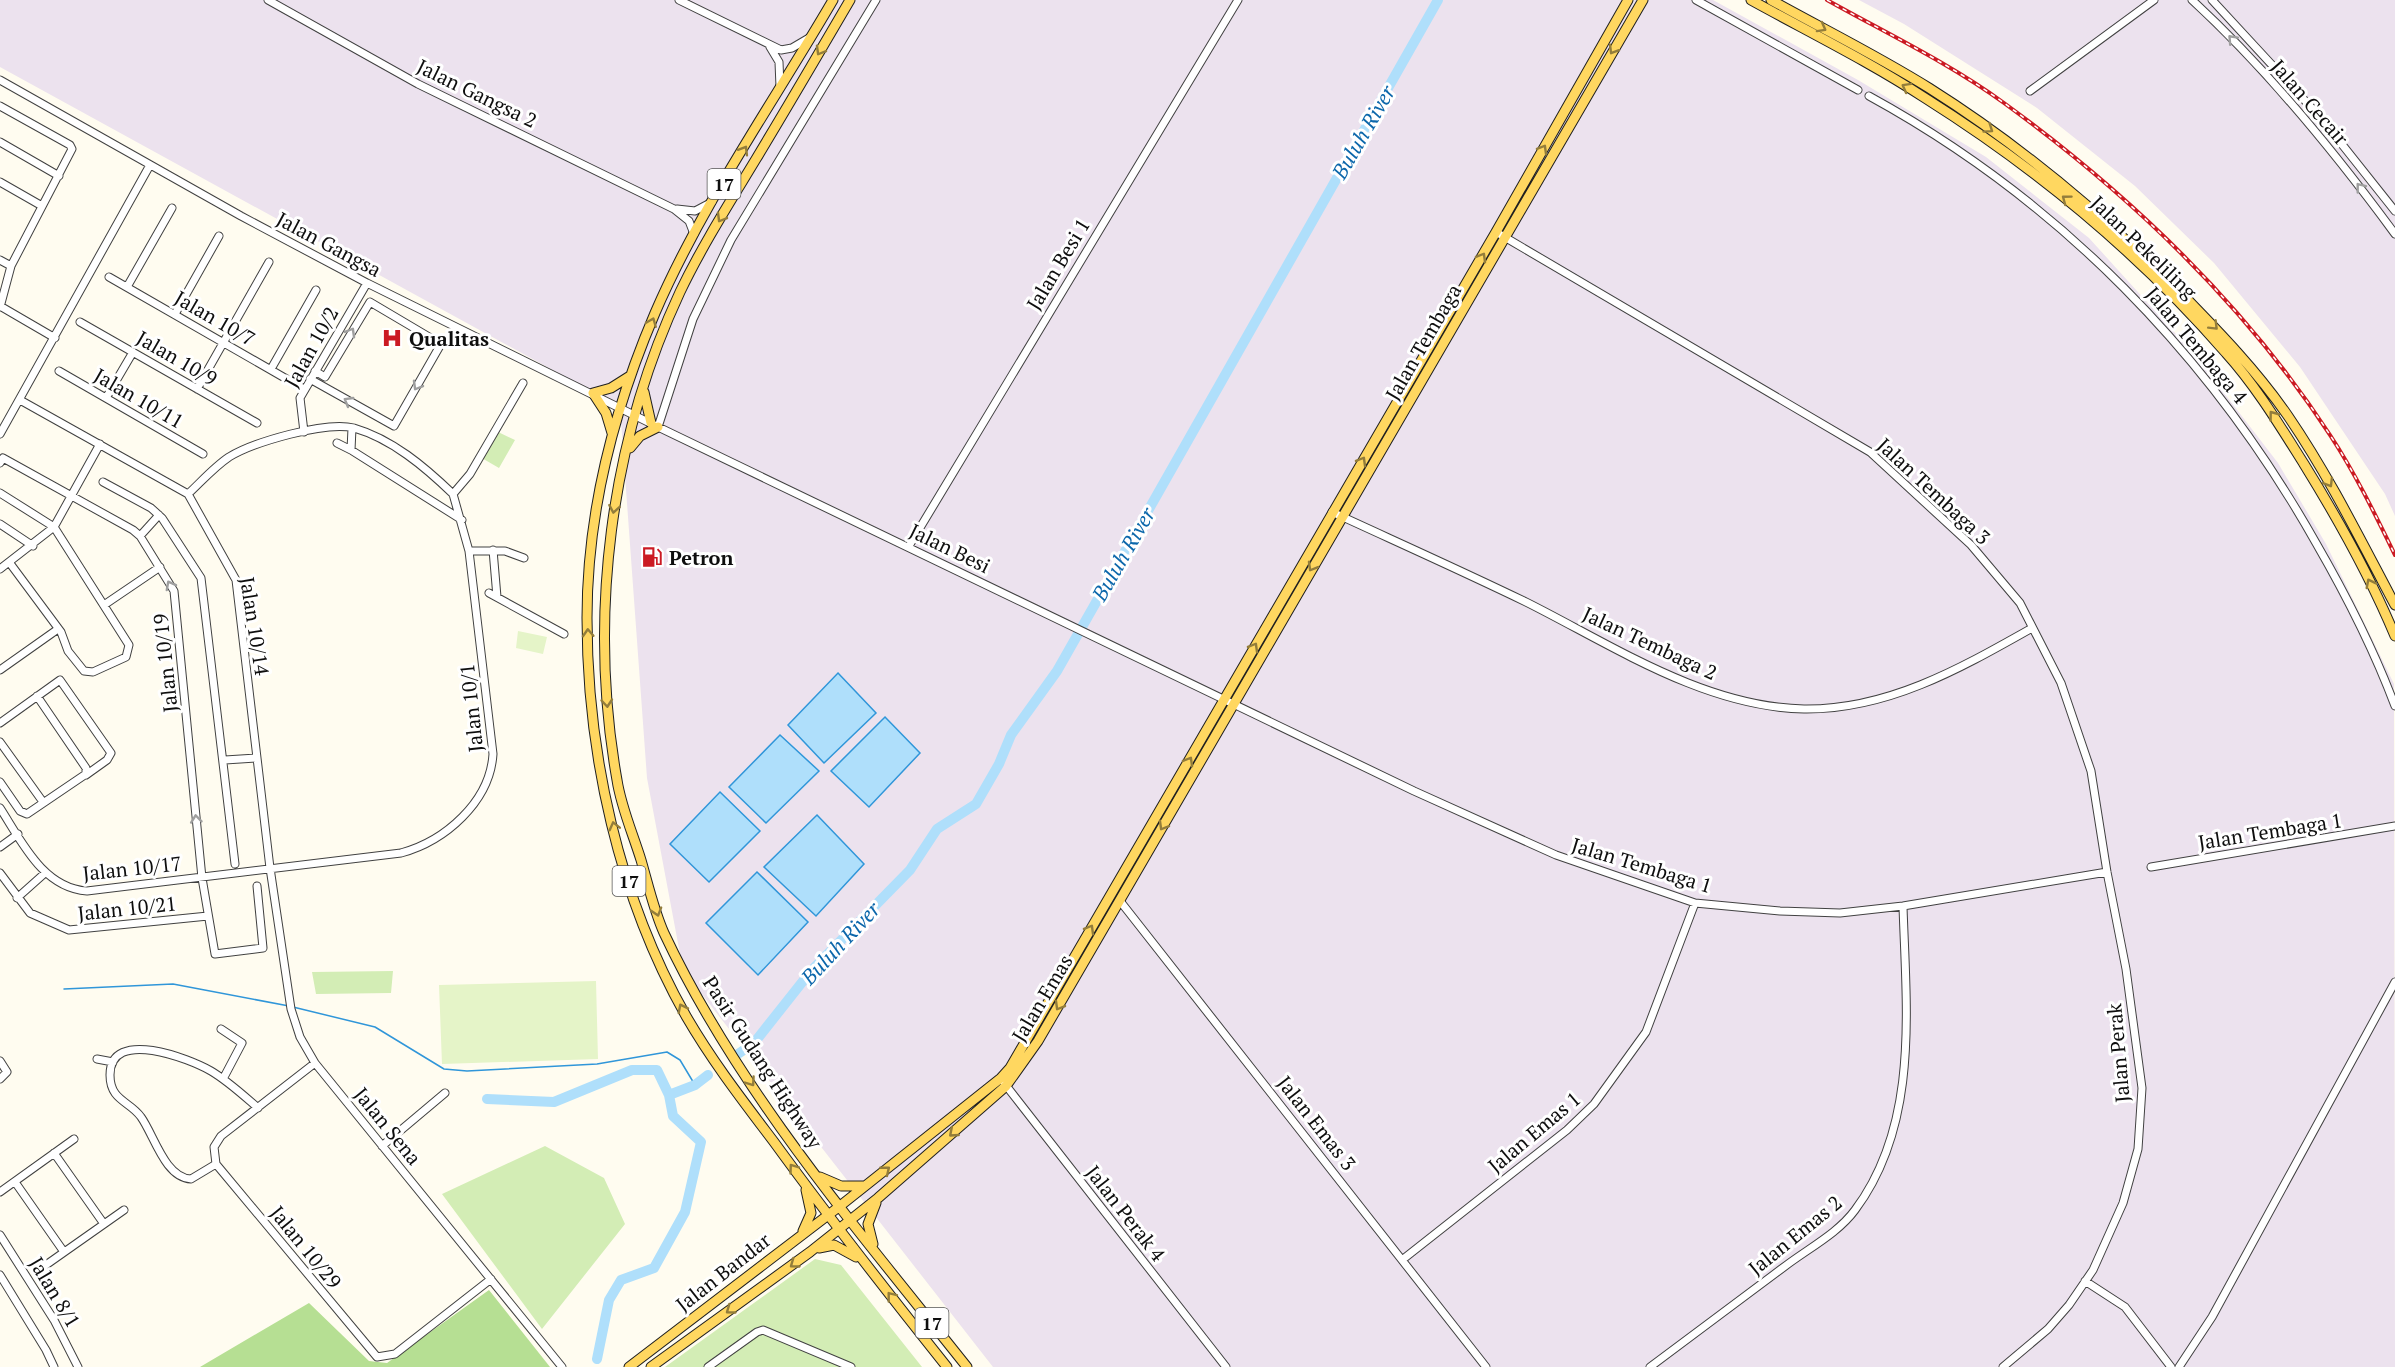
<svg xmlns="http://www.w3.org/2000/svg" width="2395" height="1367" font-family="'PT Serif',serif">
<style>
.industrial{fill:#ece2ee}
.green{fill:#d3edb5}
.forest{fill:#b6df93}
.pitch{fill:#e5f4c8}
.water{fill:#afdffb;stroke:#3096d9;stroke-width:1.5}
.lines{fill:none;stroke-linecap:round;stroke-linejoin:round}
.stream{stroke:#3096d9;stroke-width:1.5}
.river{stroke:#afdffb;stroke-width:10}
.minor-casing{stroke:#414141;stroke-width:9}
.major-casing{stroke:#1f1f1f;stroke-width:11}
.minor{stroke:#fff;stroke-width:7}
.major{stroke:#ffd760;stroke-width:9}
.rail-casing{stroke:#cb1a23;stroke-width:4}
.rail{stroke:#fff;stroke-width:1.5;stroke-dasharray:4.5;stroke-linecap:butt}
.oneway{stroke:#937d3b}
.oneway2{stroke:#9f9f9f}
.labels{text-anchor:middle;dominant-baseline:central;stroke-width:6;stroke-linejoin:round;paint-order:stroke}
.shield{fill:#fff;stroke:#565656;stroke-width:1.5}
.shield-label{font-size:18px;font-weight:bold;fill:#0e0e0e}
.street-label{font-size:20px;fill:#0e0e0e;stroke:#fff}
.poi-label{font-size:20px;font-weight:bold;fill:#0e0e0e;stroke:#fff;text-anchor:start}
.water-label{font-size:21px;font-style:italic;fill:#0c67ab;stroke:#fff}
</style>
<rect width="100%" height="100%" fill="#fffcf0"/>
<!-- industrial -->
<path class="industrial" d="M 0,0 L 1713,0 L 1858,80 L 1986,157 L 2089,238 L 2194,354 L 2278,463 L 2326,544 L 2394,684 L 2395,1367 L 993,1367 L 683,970 L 647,778 L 620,407 L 0,67 Z
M 1859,0 L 2395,0 L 2395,516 L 2385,494 L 2300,367 L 2214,263 L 2135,186 L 2037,108 L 1904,24 Z"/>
<!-- green -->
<path class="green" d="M 496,431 L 515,440 L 499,468 L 480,457 Z
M 393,971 L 391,993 L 316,994 L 312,972 Z
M 545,1146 L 604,1178 L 625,1224 L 542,1329 L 442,1194 Z
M 815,1259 L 841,1265 L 922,1367 L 665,1367 Z"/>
<!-- forest -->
<path class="forest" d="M 489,1290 L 550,1367 L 200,1367 L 309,1303 L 369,1361 L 387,1363 Z"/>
<!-- pitch -->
<path class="pitch" d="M 518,631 L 547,637 L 543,654 L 516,648 Z
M 596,981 L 598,1059 L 442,1064 L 439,985 Z"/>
<!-- water -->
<path class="water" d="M 838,673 L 876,713 L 824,763 L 788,725 Z
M 885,717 L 920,753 L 869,807 L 831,771 Z
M 780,735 L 819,771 L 766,823 L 729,787 Z
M 720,792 L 760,831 L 709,882 L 670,844 Z
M 817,815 L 864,864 L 816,916 L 764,867 Z
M 757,872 L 808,922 L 758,975 L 706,923 Z"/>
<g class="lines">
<!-- stream -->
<path class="stream" d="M 64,989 L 173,984 L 289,1006
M 293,1007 L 375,1027 L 444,1069 L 467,1071 L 597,1064 L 667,1052 L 680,1060 L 695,1085"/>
<!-- river -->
<path class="river" d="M 738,1054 L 754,1043 L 811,971 L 910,870 L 937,829 L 976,804 L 999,764 L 1011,735 L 1057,671 L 1438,0
M 487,1099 L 554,1102 L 632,1070 L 657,1070 L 669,1095
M 597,1359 L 609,1300 L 621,1280 L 654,1268 L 685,1212 L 701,1142 L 673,1116 L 669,1095 L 695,1085 L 708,1075"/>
<!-- minor casing -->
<g class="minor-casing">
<path id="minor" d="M 268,0 L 418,84 L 674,209 L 689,221 L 694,234
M 679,0 L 781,50 L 792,48 L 809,38
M 1696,0 L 1858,90
M 2192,0 C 2268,70 2334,151 2395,234
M 2212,0 L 2321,118 L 2395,211
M 770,47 L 779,62 L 780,87
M 0,80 L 241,216 L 367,283 L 654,425 L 1414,791 L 1556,855 L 1695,903 L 1780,911 L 1840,913 L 1903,906 L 2107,872
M 2030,91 L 2154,0
M 1869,96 C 2059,200 2210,355 2316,543 C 2346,595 2374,650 2395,706
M 0,106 L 70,145 L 72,149 L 11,266 L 0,307
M 0,142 L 59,176
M 0,182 L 42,206
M 677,209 L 695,211 L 712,202
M 1496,232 L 1870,452 L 1971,545 L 2020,603 L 2061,683 L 2091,771 L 2107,872 L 2126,969 L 2142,1088 L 2138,1149 L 2123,1203 L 2093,1270 L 2069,1305 L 2048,1329 L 2003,1367
M 0,260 L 11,266
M 109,277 L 304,389
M 127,287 L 172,208
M 0,306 L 55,338
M 175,314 L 219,236
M 80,322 L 257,423
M 271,369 L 316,290
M 59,371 L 203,454
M 310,379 L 394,426 L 441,344 L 370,302 L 325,377 L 315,371
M 197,389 L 269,262
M 106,398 L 133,352
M 20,400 L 188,494 L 236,580 L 270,868 L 291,1009 L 300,1037 L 315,1063 L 562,1367
M 658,427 L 693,319 L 731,240 L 876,0
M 352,428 L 351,450 L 462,520
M 304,432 L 300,398 L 367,283
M 0,434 L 150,165
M 337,443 L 351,450
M 0,463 L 3,458 L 133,530 L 140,536 L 174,591 L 202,878 L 215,954 L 263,948 L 257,886
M 103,482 L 151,508 L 162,518 L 201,578 L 235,864
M 0,493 L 54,527 L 129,645 L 126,657 L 93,672 L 84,671 L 68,651 L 61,632 L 9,562
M 188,494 C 201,482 214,467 229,457 C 254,442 325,421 354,428 C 392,439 425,467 453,494
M 1332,512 C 1397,542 1462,571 1526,602 C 1612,645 1704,707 1804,709 C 1888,710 1961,668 2032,628
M 0,524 L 33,546
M 140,536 L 159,515
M 909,546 L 1238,0
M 493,550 L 497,597
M 469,551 L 505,551 L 524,558
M 0,569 L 54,527 L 100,444
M 489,593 L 564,634
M 104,605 L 160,567
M 0,670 L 58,629
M 0,723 L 60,680 L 111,753 L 107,760 L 86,775
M 0,742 L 43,802
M 225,760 L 257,758
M 0,782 L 20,811 L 27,814 L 86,774 L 86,768 L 37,696
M 0,808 C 22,842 43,888 87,891 L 401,853 C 445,841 490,802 493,754 L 469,551 L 453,494 L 470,474 L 523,383
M 0,847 L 18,834
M 2151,867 L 2395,826
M 0,873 L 30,913 L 69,930 L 208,916
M 17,898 L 45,873
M 1120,901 L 1486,1367
M 221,1029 L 242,1043 L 223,1079
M 97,1059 L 113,1062
M 0,1061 L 7,1072 L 0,1079
M 315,1063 L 221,1136 L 214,1147 L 216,1164 L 377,1357 L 395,1354 L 491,1279
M 1004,1083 L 1226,1367
M 382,1146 L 445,1093
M 54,1153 L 104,1224
M 216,1164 L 191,1179 C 165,1178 154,1135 141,1117 C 130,1101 110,1101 110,1075 C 110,1027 190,1059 211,1071 C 228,1081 243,1095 258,1108
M 15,1182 L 64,1252
M 0,1192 L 74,1139
M 0,1235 L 54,1320 L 78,1367
M 1402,1260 L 1567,1130 L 1594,1104 L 1646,1032 L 1695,903
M 43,1267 L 124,1210
M 0,1275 L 46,1350 L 54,1367
M 2085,1281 L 2125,1307 L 2171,1367
M 708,1367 L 757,1332 L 763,1330 L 851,1367
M 1650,1367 C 1696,1333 1742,1298 1788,1264 C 1811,1247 1839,1232 1855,1210 C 1920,1123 1906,1007 1903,906
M 2179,1367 L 2212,1317 L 2395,982"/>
</g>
<!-- major casing -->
<g class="major-casing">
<path id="major" d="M 833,0 C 773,103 702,204 655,313 C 614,409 587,514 587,618 C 587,754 619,898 686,1016 C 712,1061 743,1101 774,1142 C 830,1219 888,1293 947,1367
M 850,0 C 819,53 788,106 756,159 C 730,202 702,246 680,292 C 610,442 588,617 617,780 C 621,807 633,834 641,860 C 648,884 654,911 664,933 C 738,1091 859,1231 967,1367
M 1751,0 C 1809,32 1870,62 1925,98 C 2036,168 2140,254 2226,353 C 2256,386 2280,426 2304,464 C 2338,519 2370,576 2395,636
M 1771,0 C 1823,29 1878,56 1929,88 C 2021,146 2104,216 2181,293 C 2219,332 2257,371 2288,416 C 2329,476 2361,541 2395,605
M 644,392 L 651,423
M 612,433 L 606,413 L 593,393 L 611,388 L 630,376
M 630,448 L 640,436 L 658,427
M 820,1177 L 841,1186 L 864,1186
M 803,1231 L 811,1213 L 806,1190
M 873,1244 L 868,1224 L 876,1203
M 819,1248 L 834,1245 L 856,1257
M 629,1367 L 840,1206 L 1001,1078 L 1010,1068 L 1496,232 L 1628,0
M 651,1367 L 810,1252 L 878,1198 L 1006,1086 L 1038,1041 L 1643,0"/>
</g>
<!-- minor -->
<use href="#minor" class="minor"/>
<!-- major -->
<use href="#major" class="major"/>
<!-- rail casing -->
<g class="rail-casing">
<path id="rail" d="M 1827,0 C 1886,33 1949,63 2004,103 C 2129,194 2245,305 2330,435 C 2355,473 2375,514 2395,555"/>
</g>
<!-- rail -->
<use href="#rail" class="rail"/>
</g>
<!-- one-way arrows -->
<defs><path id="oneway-chevron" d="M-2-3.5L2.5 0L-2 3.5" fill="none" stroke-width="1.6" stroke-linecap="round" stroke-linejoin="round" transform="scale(1.5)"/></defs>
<g class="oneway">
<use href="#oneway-chevron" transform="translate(1822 28) rotate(29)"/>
<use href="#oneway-chevron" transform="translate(1613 50) rotate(121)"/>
<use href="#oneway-chevron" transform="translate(820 51) rotate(120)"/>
<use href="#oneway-chevron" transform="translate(1906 87) rotate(-151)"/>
<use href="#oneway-chevron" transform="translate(1989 129) rotate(35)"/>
<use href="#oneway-chevron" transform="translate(1543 149) rotate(-60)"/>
<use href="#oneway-chevron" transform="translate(744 150) rotate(-59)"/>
<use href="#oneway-chevron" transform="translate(2066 199) rotate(-143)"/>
<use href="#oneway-chevron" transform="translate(721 218) rotate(120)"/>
<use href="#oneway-chevron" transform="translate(1482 257) rotate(-60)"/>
<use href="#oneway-chevron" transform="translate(652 322) rotate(-68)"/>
<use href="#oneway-chevron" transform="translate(2214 326) rotate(45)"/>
<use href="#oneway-chevron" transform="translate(2273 415) rotate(-127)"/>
<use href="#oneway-chevron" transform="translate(1362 461) rotate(-60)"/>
<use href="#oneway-chevron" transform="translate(2329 483) rotate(59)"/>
<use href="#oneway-chevron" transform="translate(614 509) rotate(100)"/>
<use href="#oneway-chevron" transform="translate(1312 567) rotate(120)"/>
<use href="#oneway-chevron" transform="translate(2370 583) rotate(-117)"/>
<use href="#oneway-chevron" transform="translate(588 633) rotate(-93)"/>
<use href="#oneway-chevron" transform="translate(1254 647) rotate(-60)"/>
<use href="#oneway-chevron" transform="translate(607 703) rotate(85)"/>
<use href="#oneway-chevron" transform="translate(1189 761) rotate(-60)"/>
<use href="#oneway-chevron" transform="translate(614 826) rotate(-104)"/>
<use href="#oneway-chevron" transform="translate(1163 826) rotate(120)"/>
<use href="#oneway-chevron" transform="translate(657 912) rotate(73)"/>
<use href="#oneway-chevron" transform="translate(1090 929) rotate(-60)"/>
<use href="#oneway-chevron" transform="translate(1059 1006) rotate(120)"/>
<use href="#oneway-chevron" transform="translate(682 1008) rotate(-117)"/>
<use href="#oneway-chevron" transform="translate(751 1082) rotate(55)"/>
<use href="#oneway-chevron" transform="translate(953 1133) rotate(139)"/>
<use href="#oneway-chevron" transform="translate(793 1168) rotate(-126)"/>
<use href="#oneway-chevron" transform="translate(886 1170) rotate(-39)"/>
<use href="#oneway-chevron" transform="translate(794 1264) rotate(144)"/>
<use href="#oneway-chevron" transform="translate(891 1296) rotate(-128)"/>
<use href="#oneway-chevron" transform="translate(730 1310) rotate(144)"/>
</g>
<g class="oneway2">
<use href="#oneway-chevron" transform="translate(2232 39) rotate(-133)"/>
<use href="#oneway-chevron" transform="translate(2360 187) rotate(-128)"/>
<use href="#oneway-chevron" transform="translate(351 332) rotate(-60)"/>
<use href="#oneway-chevron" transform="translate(417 386) rotate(120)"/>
<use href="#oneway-chevron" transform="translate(348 401) rotate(-150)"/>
<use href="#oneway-chevron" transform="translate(170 585) rotate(-118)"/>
<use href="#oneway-chevron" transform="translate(196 819) rotate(-96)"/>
</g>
<!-- icons -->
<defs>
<g id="hospital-bare" transform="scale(1.62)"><path d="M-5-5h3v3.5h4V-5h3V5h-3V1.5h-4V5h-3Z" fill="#cb1a23" stroke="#fff" stroke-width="2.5" paint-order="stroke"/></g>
<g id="fuel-bare" transform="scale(1.62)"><path d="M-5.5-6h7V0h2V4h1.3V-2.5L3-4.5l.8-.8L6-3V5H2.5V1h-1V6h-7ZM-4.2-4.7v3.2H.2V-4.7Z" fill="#cb1a23" stroke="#fff" stroke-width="2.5" paint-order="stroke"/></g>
</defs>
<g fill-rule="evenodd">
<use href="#hospital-bare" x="392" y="338"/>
<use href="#fuel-bare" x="652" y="557"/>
</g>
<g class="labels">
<!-- shield labels -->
<g class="shield">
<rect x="707.5" y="169" width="33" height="30" rx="4.5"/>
<rect x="612.5" y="866" width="33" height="30" rx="4.5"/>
<rect x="915.5" y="1308" width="33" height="30" rx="4.5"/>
</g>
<g class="shield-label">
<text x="724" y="184">17</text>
<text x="629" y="881">17</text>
<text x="932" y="1323">17</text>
</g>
<!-- street labels -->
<g class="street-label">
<text transform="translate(477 93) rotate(26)">Jalan Gangsa 2</text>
<text transform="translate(2310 102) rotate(49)">Jalan Cecair</text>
<text transform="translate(329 244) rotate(28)">Jalan Gangsa</text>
<text transform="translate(2144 247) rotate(44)">Jalan Pekeliling</text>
<text transform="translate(1058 264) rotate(-59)">Jalan Besi 1</text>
<text transform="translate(215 318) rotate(30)">Jalan 10/7</text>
<text transform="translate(1423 342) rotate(-60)">Jalan Tembaga</text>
<text transform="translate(2197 345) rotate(50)">Jalan Tembaga 4</text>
<text transform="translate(311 347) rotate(-61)">Jalan 10/2</text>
<text transform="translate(177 358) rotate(30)">Jalan 10/9</text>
<text transform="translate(139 398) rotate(30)">Jalan 10/11</text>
<text transform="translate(1934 491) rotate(43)">Jalan Tembaga 3</text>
<text transform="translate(950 548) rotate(26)">Jalan Besi</text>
<text transform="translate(255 626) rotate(81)">Jalan 10/14</text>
<text transform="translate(1650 643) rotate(25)">Jalan Tembaga 2</text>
<text transform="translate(165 663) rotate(-96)">Jalan 10/19</text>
<text transform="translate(471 708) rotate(-96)">Jalan 10/1</text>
<text transform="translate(2270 831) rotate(-9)">Jalan Tembaga 1</text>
<text transform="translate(1642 865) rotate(17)">Jalan Tembaga 1</text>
<text transform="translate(132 868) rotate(-6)">Jalan 10/17</text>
<text transform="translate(127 908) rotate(-6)">Jalan 10/21</text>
<text transform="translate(1042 998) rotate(-59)">Jalan Emas</text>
<text transform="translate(2118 1053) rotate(-95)">Jalan Perak</text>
<text transform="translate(763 1062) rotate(57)">Pasir Gudang Highway</text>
<text transform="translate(1317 1123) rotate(52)">Jalan Emas 3</text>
<text transform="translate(388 1126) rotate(51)">Jalan Sena</text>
<text transform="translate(1534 1132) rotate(-40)">Jalan Emas 1</text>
<text transform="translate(1126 1213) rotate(52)">Jalan Perak 4</text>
<text transform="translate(1795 1235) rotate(-39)">Jalan Emas 2</text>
<text transform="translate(306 1247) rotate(51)">Jalan 10/29</text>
<text transform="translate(723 1272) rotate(-38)">Jalan Bandar</text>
<text transform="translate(55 1292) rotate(59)">Jalan 8/1</text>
</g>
<!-- poi labels -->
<g class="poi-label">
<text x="409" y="338">Qualitas</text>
<text x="669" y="557">Petron</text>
</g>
<!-- water labels -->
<g class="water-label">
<text transform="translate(1363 132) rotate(-60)">Buluh River</text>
<text transform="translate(1123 554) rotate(-60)">Buluh River</text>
<text transform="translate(840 943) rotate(-47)">Buluh River</text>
</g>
</g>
</svg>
